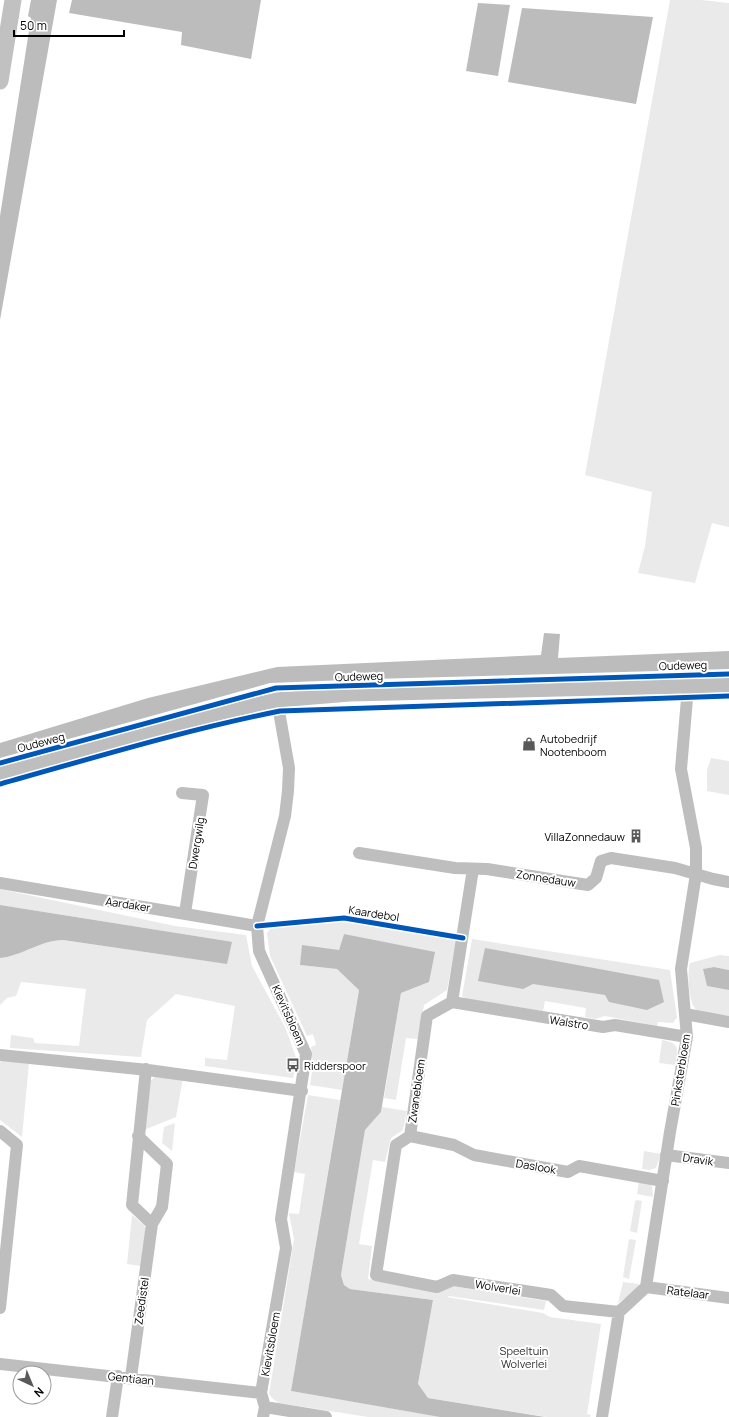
<svg xmlns="http://www.w3.org/2000/svg" width="729" height="1417" font-family="Manrope,sans-serif">
<style>
.green{fill:#eaeaea}
.water{fill:#bcbcbc}
.lines{fill:none;stroke-linecap:round;stroke-linejoin:round}
.minor{stroke:#bebebe;stroke-width:12}
.tertiary{stroke:#bebebe;stroke-width:15}
.secondary{stroke:#c1c1c1;stroke-width:17}
.cycleway-casing{stroke:#fff;stroke-width:8}
.cycleway{stroke:#0057b8;stroke-width:5}
.labels{text-anchor:middle;dominant-baseline:central;stroke-width:4;stroke-linejoin:round;paint-order:stroke}
.street-label{font-size:11px;fill:#000;stroke:#fff}
.poi-label{font-size:11px;fill:#000;stroke:#fff;text-anchor:start}
.park-label{font-size:11px;fill:#2f2f2f;stroke:#fff}
</style>
<rect width="100%" height="100%" fill="#fff"/>
<!-- green -->
<path class="green" d="M 670,0 L 701,0 L 729,3 L 729,527 L 712,523 L 695,583 L 638,573 L 645,546 L 652,492 L 585,475 Z
M 711,758 L 729,761 L 729,795 L 707,791 L 707,770 Z
M 0,889 L 175,926 L 246,935 L 252,966 L 285,1027 L 297,1060 L 293,1078 L 205,1066 L 205,1058 L 227,1060 L 235,1006 L 176,994 L 147,1020 L 141,1057 L 10,1048 L 11,1035 L 33,1038 L 35,1043 L 79,1046 L 86,989 L 21,982 L 16,996 L 7,998 L 0,1005 L 0,958 C 22,956 41,940 63,940 L 221,963 L 227,941 L 0,905 Z
M 345,920 L 456,940 L 447,990 L 424,1005 L 418,1039 L 406,1038 L 396,1100 L 384,1098 L 401,993 L 429,982 L 344,934 L 339,950 L 300,965 L 337,969 L 359,989 L 342,1090 L 310,1085 L 313,1065 L 311,1047 L 316,1045 L 313,1034 L 307,1036 L 270,956 L 267,933 L 272,926 Z
M 472,939 L 670,970 L 677,1017 L 673,1023 L 658,1022 L 657,1026 L 605,1016 L 595,1019 L 585,1017 L 586,1008 L 545,1001 L 543,1011 L 467,999 L 462,996 Z
M 720,955 L 729,956 L 729,970 L 714,967 L 703,969 L 707,986 L 729,990 L 729,1016 C 720,1014 706,1015 698,1011 C 688,1006 687,972 690,963 Z
M 662,1040 C 681,1043 678,1050 675,1065 L 659,1063 Z
M 2,1061 L 29,1063 L 22,1137 L 0,1120 L 0,1062 Z
M 157,1075 L 183,1078 L 176,1117 L 144,1130 L 149,1082 Z
M 308,1095 L 340,1100 L 291,1391 L 442,1417 L 368,1417 L 279,1403 L 273,1399 L 269,1394 L 294,1239 L 289,1213 L 299,1214 L 305,1174 L 294,1172 Z
M 382,1107 L 407,1111 L 403,1130 L 391,1138 L 385,1162 L 373,1160 L 359,1244 L 372,1246 L 368,1279 L 435,1291 L 452,1286 L 546,1301 L 544,1310 L 449,1296 L 447,1297 L 543,1313 L 550,1317 L 601,1324 L 587,1414 L 591,1415 L 590,1417 L 547,1417 L 428,1398 L 418,1385 L 433,1300 L 350,1289 L 344,1285 L 341,1275 L 365,1130 L 381,1112 Z
M 175,1123 L 172,1151 L 162,1143 L 164,1127 Z
M 644,1151 L 661,1154 L 656,1168 L 649,1170 L 642,1169 Z
M 639,1181 L 646,1182 L 652,1186 L 653,1197 L 637,1194 Z
M 637,1200 L 642,1201 L 637,1233 L 630,1231 L 635,1201 Z
M 132,1215 L 144,1225 L 147,1232 L 141,1266 L 127,1264 Z
M 629,1239 L 636,1240 L 629,1279 L 623,1277 Z
M 623,1282 L 639,1284 L 637,1290 L 618,1303 Z"/>
<!-- water -->
<path class="water" d="M 31,0 L 57,0 L 0,320 L 0,216 L 31,18 L 28,16 Z
M 72,0 L 261,0 L 251,59 L 181,45 L 182,32 L 69,13 Z
M 478,3 L 510,5 L 498,76 L 466,71 Z
M 522,8 L 653,17 L 636,104 L 508,82 Z
M 544,633 L 560,634 L 558,658 L 729,651 L 729,669 L 373,679 L 270,683 L 0,758 L 0,743 L 148,698 L 277,667 L 541,655 Z
M 0,905 L 227,941 L 232,942 L 227,964 L 63,940 C 41,940 22,956 0,958 Z
M 344,934 L 435,952 L 429,982 L 401,993 L 381,1112 L 365,1130 L 341,1275 L 344,1285 L 350,1289 L 433,1300 L 418,1384 L 428,1398 L 545,1417 L 440,1417 L 291,1391 L 359,990 L 337,969 L 300,965 L 302,945 L 339,950 Z
M 485,948 L 659,980 L 664,1002 L 647,1010 L 609,1002 L 605,995 L 533,984 L 523,989 L 478,981 Z
M 714,967 L 729,970 L 729,990 L 707,986 L 703,969 Z"/>
<g class="lines">
<!-- minor -->
<path class="minor" d="M 182,793 L 203,795 L 185,913
M 359,853 L 455,868 L 487,869 L 588,885 L 596,878 L 601,861 L 611,858 L 675,868 L 713,879 L 729,882
M 473,869 L 452,1002 L 427,1016 L 410,1136 L 396,1145 L 376,1275 L 437,1287 L 453,1280 L 551,1295 L 563,1306 L 619,1312
M 0,883 L 257,926
M 452,1002 L 603,1027 L 615,1025 L 687,1037
M 685,1014 L 729,1022
M 0,1055 L 148,1070 L 302,1091
M 146,1069 L 132,1205 L 152,1224
M 0,1131 L 17,1145 L 0,1308
M 410,1136 L 454,1145 L 474,1155 L 568,1172 L 579,1166 L 663,1181
M 666,1155 L 729,1163
M 646,1287 L 729,1298
M 0,1364 L 261,1393
M 131,1377 L 152,1224 L 162,1207 L 167,1164 L 138,1136
M 265,1407 L 326,1417
M 112,1417 L 118,1376
M 263,1417 L 265,1407 L 261,1393 L 286,1248 L 281,1219 L 306,1054 L 259,951 L 257,926 L 285,816 L 288,791 L 289,768 L 277,700
M 602,1417 L 619,1312 L 646,1287 L 670,1132 L 687,1037 L 681,969 L 696,874 L 696,848 L 681,769 L 688,687"/>
<!-- tertiary -->
<path class="tertiary" d="M 0,773 L 223,712 L 277,700 L 350,694 L 729,685"/>
<!-- secondary -->
<path class="secondary" d="M 0,81 L 13,0"/>
<!-- cycleway casing -->
<g class="cycleway-casing">
<path id="cycleway" d="M 0,763 L 276,688 L 729,674
M 0,784 C 93,758 185,730 280,711 L 729,696
M 257,926 L 344,918 L 463,938"/>
</g>
<!-- cycleway -->
<use href="#cycleway" class="cycleway"/>
</g>
<!-- icons -->
<defs>
<g id="shop-bare" transform="scale(1.08)"><path d="M-5-2.5h2.3a2.7 3.5 0 0 1 5.4 0H5L5.5 6h-11ZM-1.5-2.5h3a1.5 2.3 0 0 0-3 0Z" fill="#595959" stroke="#fff" stroke-width="2.5" paint-order="stroke"/></g>
<g id="building-bare" transform="scale(1.08)"><path d="M-4-6H4V6H1V3H-1V6H-4ZM-2.5-4.3h1.7v1.8h-1.7ZM.8-4.3h1.7v1.8H.8ZM-2.5-1h1.7V.8h-1.7ZM.8-1h1.7V.8H.8Z" fill="#595959" stroke="#fff" stroke-width="2.5" paint-order="stroke"/></g>
<g id="bus-bare" transform="scale(1.08)"><path d="M-5-6H5V4H4V6H2V4H-2V6H-4V4H-5ZM-3.5-4V0h7V-4ZM-3.5 1.2v1.5H-2V1.2ZM2 1.2v1.5H3.5V1.2Z" fill="#595959" stroke="#fff" stroke-width="2.5" paint-order="stroke"/></g>
</defs>
<g fill-rule="evenodd">
<use href="#shop-bare" x="529" y="744"/>
<use href="#building-bare" x="636" y="836"/>
<use href="#bus-bare" x="293" y="1065"/>
</g>
<g class="labels">
<!-- street labels -->
<g class="street-label">
<text transform="translate(683 665) rotate(-2)">Oudeweg</text>
<text transform="translate(359 676) rotate(-2)">Oudeweg</text>
<text transform="translate(41 742) rotate(-15)">Oudeweg</text>
<text transform="translate(196 843) rotate(-81)">Dwergwilg</text>
<text transform="translate(546 878) rotate(9)">Zonnedauw</text>
<text transform="translate(128 904) rotate(9)">Aardaker</text>
<text transform="translate(374 913) rotate(9)">Kaardebol</text>
<text transform="translate(289 1015) rotate(66)">Kievitsbloem</text>
<text transform="translate(569 1022) rotate(9)">Walstro</text>
<text transform="translate(680 1070) rotate(-81)">Pinksterbloem</text>
<text transform="translate(416 1091) rotate(-82)">Zwanebloem</text>
<text transform="translate(698 1159) rotate(8)">Dravik</text>
<text transform="translate(536 1166) rotate(10)">Daslook</text>
<text transform="translate(498 1287) rotate(9)">Wolverlei</text>
<text transform="translate(688 1292) rotate(7)">Ratelaar</text>
<text transform="translate(141 1301) rotate(-82)">Zeedistel</text>
<text transform="translate(270 1344) rotate(-80)">Kievitsbloem</text>
<text transform="translate(131 1378) rotate(6)">Gentiaan</text>
</g>
<!-- poi labels -->
<g class="poi-label">
<text x="540" y="738">Autobedrijf<tspan x="540" dy="13">Nootenboom</tspan></text>
<text x="625" y="836" text-anchor="end">VillaZonnedauw</text>
<text x="304" y="1065">Ridderspoor</text>
</g>
<!-- park labels -->
<g class="park-label">
<text x="524" y="1350">Speeltuin<tspan x="524" dy="13">Wolverlei</tspan></text>
</g>
</g>
<!-- north arrow -->
<g transform="translate(32 1385) rotate(136)"><circle r="19" fill="#ffffff" stroke="#999999"/>
<path d="M0-3L7 15L0 10L-7 15Z" fill="#595959"/>
<text y="-6" font-size="11" font-weight="bold" text-anchor="middle" fill="#000000">N</text>
</g>
<!-- scale -->
<path d="M14 30v6h110v-6" fill="none" stroke="#000000" stroke-width="2"/>
<text x="20" y="30" font-size="12" fill="#000000" stroke="#ffffff" stroke-width="3" paint-order="stroke">50 m</text>
</svg>
